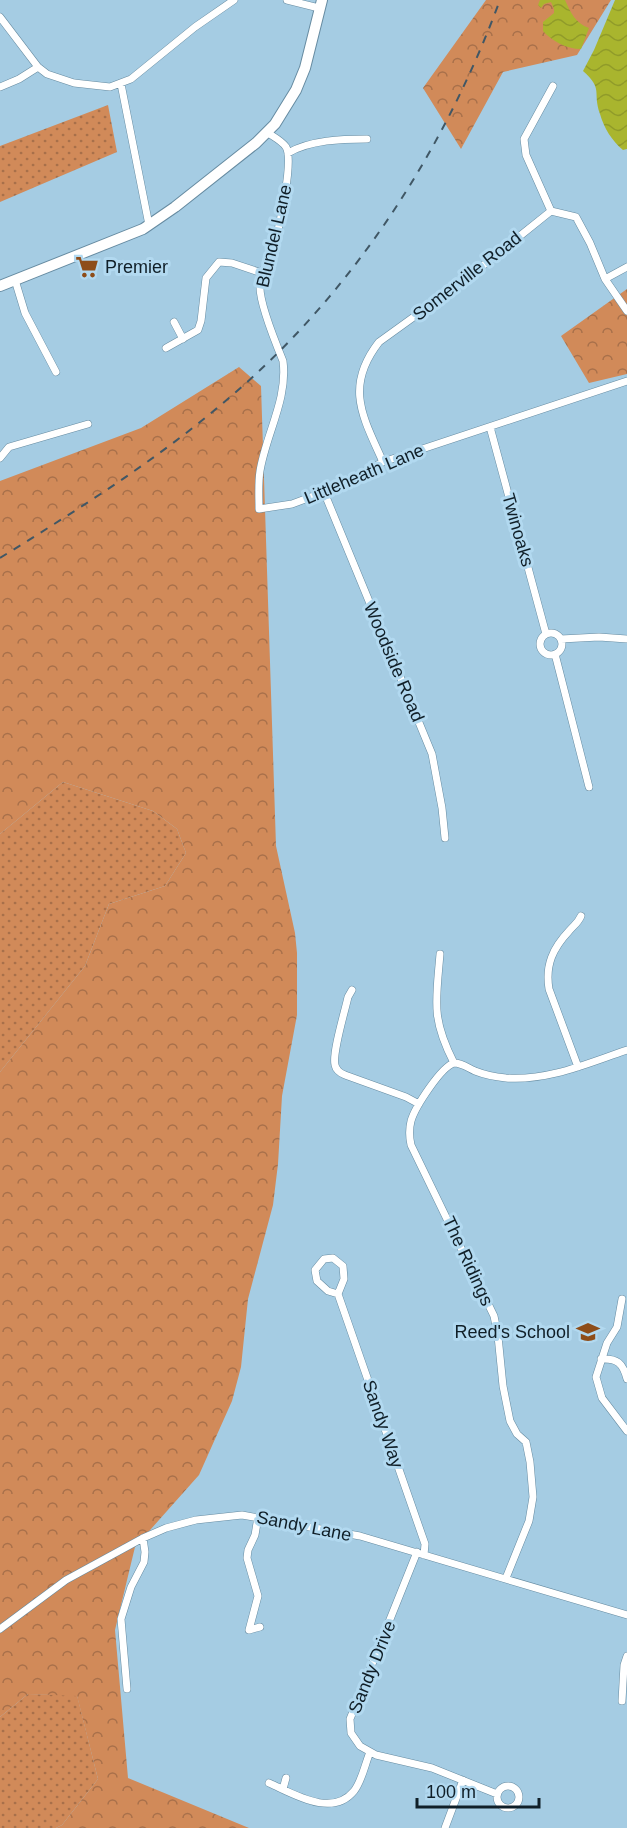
<svg xmlns="http://www.w3.org/2000/svg" width="627" height="1828" font-family="Arial,sans-serif">
<style>
.grass{fill:url(#grass-dots)}
.forest{fill:url(#forest-crowns)}
.water{fill:url(#water-waves)}
.lines{fill:none;stroke-linecap:round;stroke-linejoin:round}
.street-casing{stroke:#668ba1;stroke-width:8}
.secondary-casing{stroke:#668ba1;stroke-width:12}
.street{stroke:#fff;stroke-width:7}
.secondary{stroke:#fff;stroke-width:10}
.rail{stroke:#405765;stroke-width:2;stroke-dasharray:8 8;stroke-linecap:butt}
.labels{text-anchor:middle;dominant-baseline:central;stroke-width:6;stroke-linejoin:round;paint-order:stroke}
.street-label{font-size:18px;fill:#101f28;stroke:#b2d9f0}
.poi-label{font-size:18px;fill:#101f28;stroke:#b2d9f0;text-anchor:start}
</style>
<defs>
<pattern id="grass-dots" width="8" height="8" patternUnits="userSpaceOnUse" patternTransform="scale(1.5)"><rect width="8" height="8" fill="#d18a59"/><path d="M2 2h.1M6 6h.1" fill="none" stroke="#a8704a" stroke-width="1.8" stroke-linecap="round"/></pattern>
<pattern id="forest-crowns" width="20" height="18" patternUnits="userSpaceOnUse" patternTransform="scale(1.5)"><rect width="20" height="18" fill="#d18a59"/><path d="M2 6a3 3 0 1 1 6 0M12 15a3 3 0 1 1 6 0" fill="none" stroke="#a8704a"/></pattern>
<pattern id="water-waves" width="16" height="10" patternUnits="userSpaceOnUse" patternTransform="scale(1.5)"><rect width="16" height="10" fill="#a9b52e"/><path d="M0 5q4-4 8 0t8 0" fill="none" stroke="#909b29"/></pattern>
</defs>
<rect width="100%" height="100%" fill="#a5cce3"/>
<!-- grass -->
<path class="grass" d="M 108,105 L 117,152 L 0,202 L 0,146 Z
M 63,782 L 153,811 L 177,829 L 186,853 L 165,886 L 109,904 L 85,966 L 0,1072 L 0,834 Z
M 28,1694 L 77,1695 L 98,1779 L 62,1825 L 56,1828 L 0,1828 L 0,1717 Z"/>
<!-- forest -->
<path class="forest" d="M 486,0 L 611,0 L 577,55 L 503,72 L 461,149 L 423,88 Z
M 627,289 L 627,374 L 589,383 L 561,336 Z
M 239,367 L 261,386 L 276,846 L 295,933 L 297,953 L 297,1015 L 282,1096 L 278,1164 L 273,1205 L 248,1299 L 241,1367 L 232,1401 L 199,1475 L 135,1547 L 115,1630 L 128,1778 L 249,1828 L 56,1828 L 62,1825 L 98,1779 L 77,1696 L 28,1694 L 0,1717 L 0,1072 L 85,966 L 109,904 L 165,886 L 186,853 L 177,829 L 153,811 L 63,782 L 0,834 L 0,481 L 141,428 Z"/>
<!-- water -->
<path class="water" d="M 540,0 L 565,0 C 571,13 575,23 589,28 L 581,49 C 566,49 552,41 543,31 L 543,22 L 554,13 L 554,9 L 551,2 L 544,4 L 541,8 L 538,5 Z
M 615,0 L 627,0 L 627,149 L 623,150 C 612,141 604,128 600,114 C 592,91 604,90 583,71 L 594,50 Z"/>
<g class="lines">
<!-- street casing -->
<g class="street-casing">
<path id="street" d="M 287,0 L 319,8
M 0,17 L 38,67 L 47,74 L 74,83 L 110,87 L 131,79 L 195,27 L 234,0
M 121,84 L 149,225
M 0,87 L 19,79 L 38,67
M 268,133 C 274,137 282,141 286,147 C 294,160 279,230 273,247 C 269,260 260,272 260,286 C 259,302 276,344 283,361 C 288,399 266,434 260,471 C 258,483 259,496 259,509 L 292,504 L 324,492 L 383,462 L 627,381
M 288,153 C 310,140 342,139 367,139
M 551,211 L 526,155 L 524,139 L 553,86
M 605,279 L 627,267
M 15,280 L 25,313 L 56,372
M 174,322 L 183,339
M 166,348 L 198,330 L 201,321 L 206,278 L 219,262 L 232,263 L 262,273
M 490,427 L 546,634
M 0,458 L 9,447 L 88,424
M 383,462 C 363,417 344,387 379,342 L 465,280 L 551,211 L 576,217 L 590,243 L 605,279 L 627,311
M 324,492 L 432,754 L 442,808 L 445,838
M540 644a11 11 0 1 1 22 0a11 11 0 1 1-22 0Z
M 561,639 L 599,637 L 627,639
M 555,654 L 589,787
M 440,954 C 436,1002 431,1018 454,1063
M 352,990 L 348,997 C 345,1011 332,1053 335,1065 C 336,1070 340,1073 345,1075 L 406,1097 L 419,1104
M 454,1063 C 441,1067 415,1107 411,1121 C 409,1129 409,1136 411,1145 L 494,1316 L 498,1336 L 503,1386 L 510,1421 L 517,1434 L 526,1442 L 530,1462 L 533,1497 L 529,1521 L 506,1578
M 454,1063 C 462,1063 468,1068 475,1071 C 485,1075 496,1077 506,1078 C 549,1081 588,1063 627,1050
M 578,1067 L 549,989 C 545,965 553,948 569,931 C 574,925 578,923 581,916
M 338,1294 L 344,1279 L 343,1266 L 333,1258 L 324,1259 L 315,1270 L 317,1281 L 328,1291 L 338,1294 L 425,1544 L 424,1555
M 622,1299 L 617,1327 L 607,1343 L 596,1377 L 602,1398 L 627,1431
M 601,1359 C 617,1358 623,1363 627,1379
M 258,1517 L 255,1535 L 248,1550 L 247,1558 L 258,1596 L 249,1630 L 260,1627
M 417,1552 L 350,1719 L 351,1733 L 360,1746 L 376,1755 L 432,1768 L 497,1794
M 0,1629 L 66,1580 L 143,1538 L 166,1528 L 196,1520 L 242,1515 L 360,1536 L 627,1615
M 127,1689 L 121,1619 L 131,1587 L 144,1562 L 145,1552 L 143,1538
M 622,1701 L 624,1665 L 627,1656
M 269,1783 C 294,1794 332,1818 354,1791 C 362,1781 365,1764 370,1752
M497 1797a11 11 0 1 1 22 0a11 11 0 1 1-22 0Z
M 283,1789 L 286,1778
M 445,1828 L 463,1780"/>
</g>
<!-- secondary casing -->
<g class="secondary-casing">
<path id="secondary" d="M 0,286 L 143,229 L 175,207 L 256,143 L 275,124 L 296,90 L 305,68 L 322,0"/>
</g>
<!-- street -->
<use href="#street" class="street"/>
<!-- secondary -->
<use href="#secondary" class="secondary"/>
<!-- rail -->
<path class="rail" d="M 0,558 C 77,510 154,462 223,403 C 350,297 443,154 500,0"/>
</g>
<!-- icons -->
<defs>
<g id="supermarket-bare" transform="scale(1.8)"><path d="M-6-5.5h2.5l.6 2H6L4.5 2H-2.5L-4.4-4H-6ZM-1.5 3.2a1.3 1.3 0 1 0 .1 0ZM3 3.2a1.3 1.3 0 1 0 .1 0Z" fill="#8e4d19" stroke="#b2d9f0" stroke-width="2.5" paint-order="stroke"/></g>
<g id="school-bare" transform="scale(1.8)"><path d="M0-5L7-2L0 1L-7-2ZM-4 1L0 2.5L4 1V4Q0 6-4 4Z" fill="#8e4d19" stroke="#b2d9f0" stroke-width="2.5" paint-order="stroke"/></g>
</defs>
<g fill-rule="evenodd">
<use href="#supermarket-bare" x="87" y="267"/>
<use href="#school-bare" x="588" y="1332"/>
</g>
<g class="labels">
<!-- street labels -->
<g class="street-label">
<text transform="translate(274 236) rotate(-77)">Blundel Lane</text>
<text transform="translate(467 276) rotate(-38)">Somerville Road</text>
<text transform="translate(364 474) rotate(-23)">Littleheath Lane</text>
<text transform="translate(518 530) rotate(74)">Twinoaks</text>
<text transform="translate(394 662) rotate(67)">Woodside Road</text>
<text transform="translate(468 1261) rotate(65)">The Ridings</text>
<text transform="translate(383 1424) rotate(71)">Sandy Way</text>
<text transform="translate(304 1526) rotate(11)">Sandy Lane</text>
<text transform="translate(372 1667) rotate(-68)">Sandy Drive</text>
</g>
<!-- poi labels -->
<g class="poi-label">
<text x="105" y="267">Premier</text>
<text x="570" y="1332" text-anchor="end">Reed's School</text>
</g>
</g>
<!-- scale -->
<path d="M417 1798v9h122v-9" fill="none" stroke="#101f28" stroke-width="3"/>
<text x="426" y="1798" font-size="18" fill="#101f28" stroke="#b2d9f0" stroke-width="4.5" paint-order="stroke">100 m</text>
</svg>
